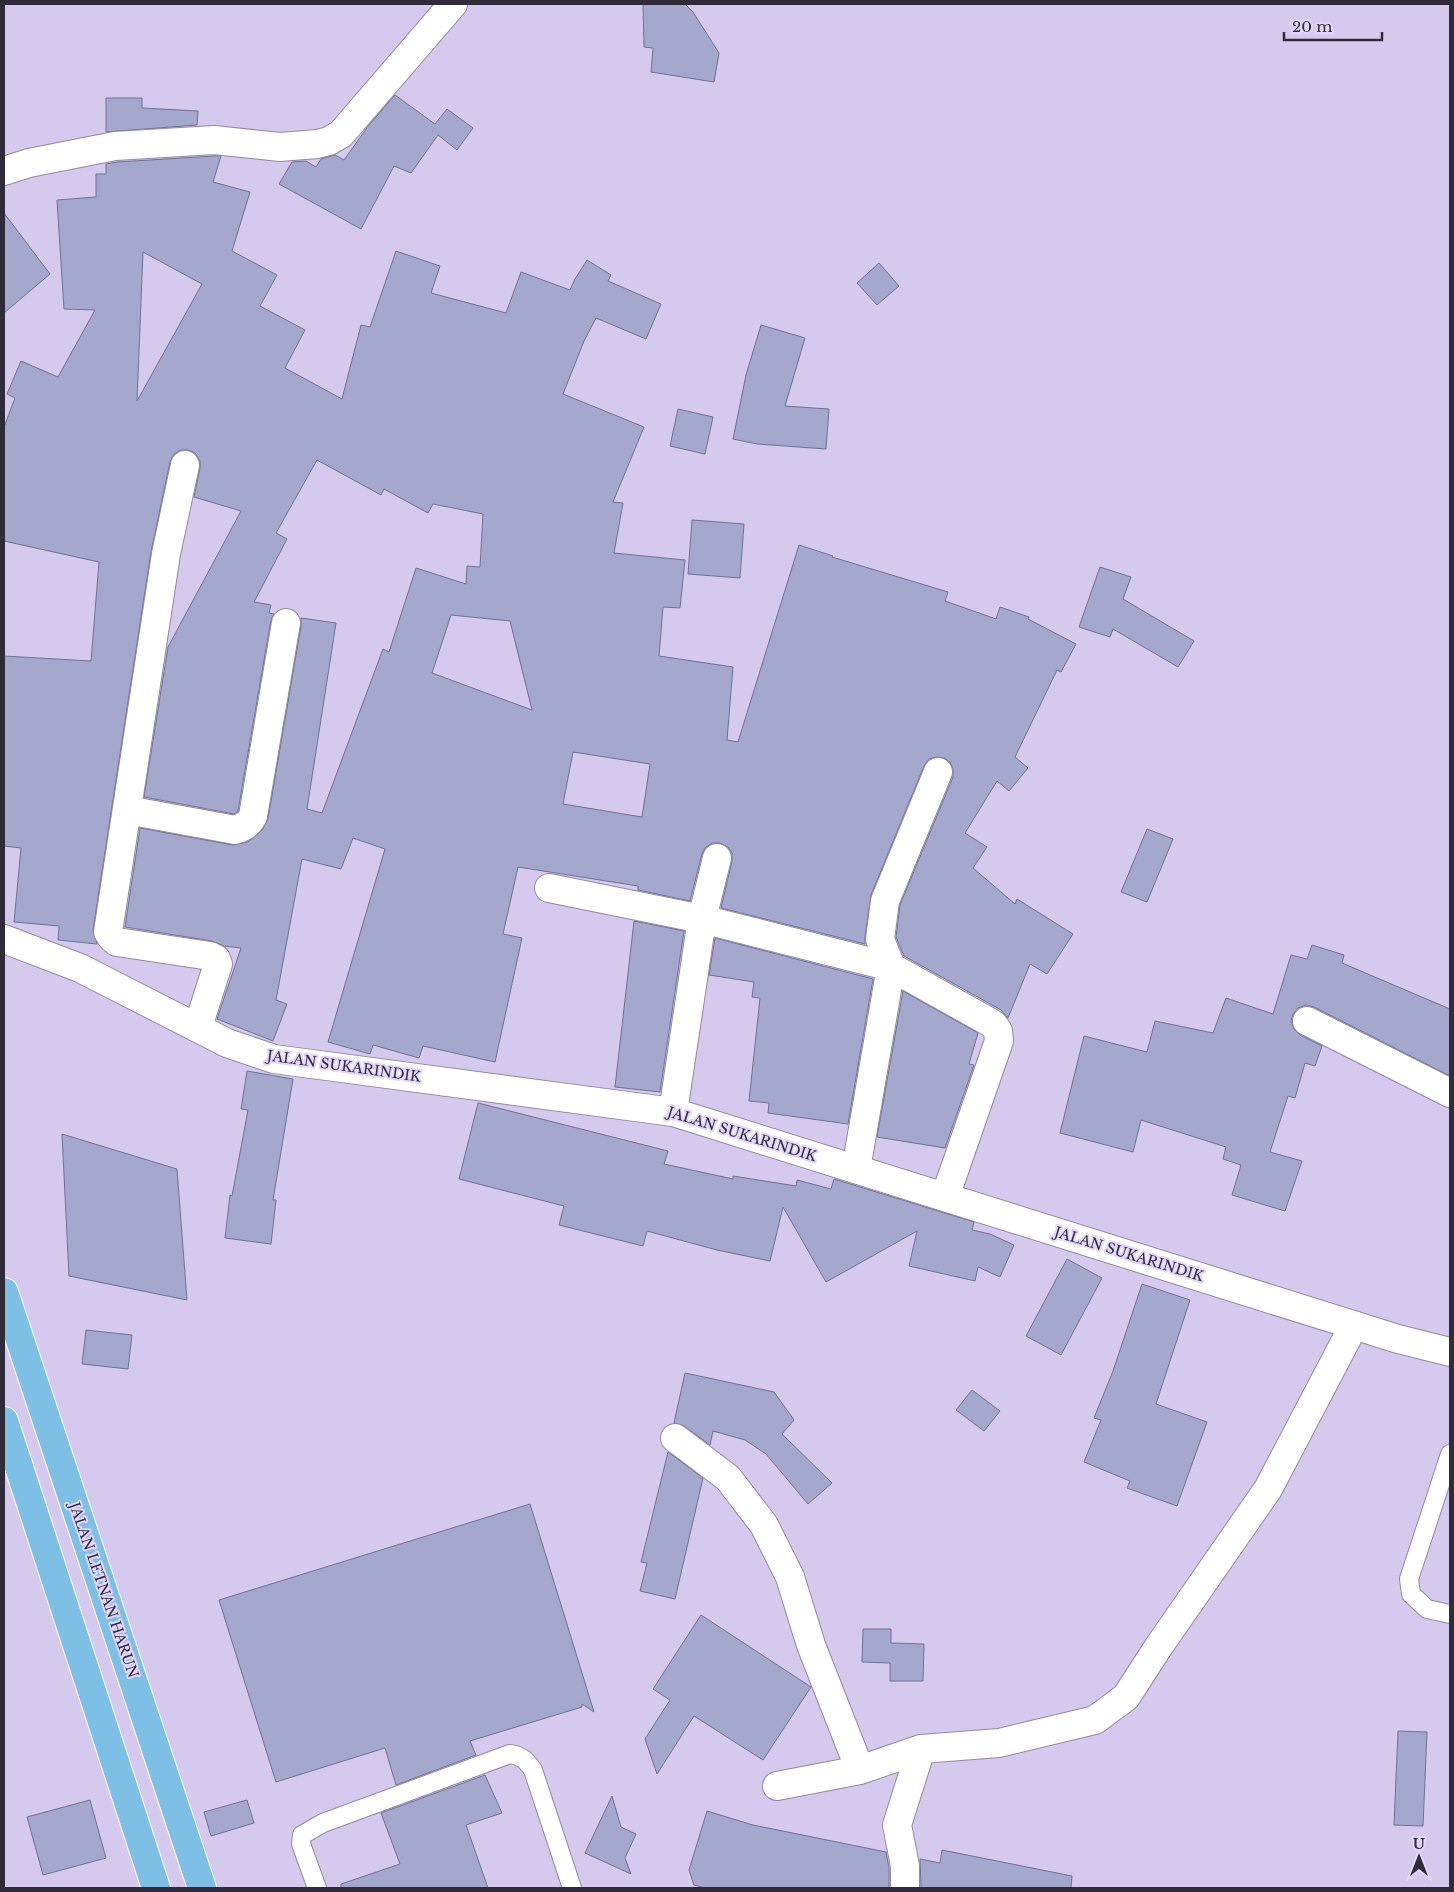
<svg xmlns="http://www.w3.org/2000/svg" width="1454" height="1892" font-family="'Libre Baskerville',serif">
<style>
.building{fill:#a4a8cd;stroke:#6f7294;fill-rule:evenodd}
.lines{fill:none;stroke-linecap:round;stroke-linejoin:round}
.service-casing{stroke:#9287a9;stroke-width:20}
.minor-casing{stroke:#9287a9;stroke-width:30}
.primary-casing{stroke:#fff;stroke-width:30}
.service{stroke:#fff;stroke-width:18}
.minor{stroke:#fff;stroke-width:28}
.primary{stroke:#7ebfe6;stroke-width:28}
.labels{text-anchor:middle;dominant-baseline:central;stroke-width:4;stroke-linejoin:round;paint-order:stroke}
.street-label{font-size:14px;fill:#302b3a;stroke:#e2d6fc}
</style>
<rect width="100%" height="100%" fill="#d5c9ee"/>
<!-- building -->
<path class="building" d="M 643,4 L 685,4 L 693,12 L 719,53 L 714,82 L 651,72 L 653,48 L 644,47 Z
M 395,95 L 435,124 L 447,109 L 473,128 L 457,150 L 438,135 L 411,173 L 394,166 L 361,229 L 279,184 L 292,162 L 306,161 L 316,167 L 321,159 L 335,155 L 344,160 L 369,125 Z
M 106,98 L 142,98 L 142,108 L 198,111 L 197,125 L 106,132 Z
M 214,156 L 221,156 L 213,182 L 250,192 L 232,251 L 277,275 L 260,306 L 305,330 L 285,368 L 342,399 L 361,325 L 370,327 L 396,251 L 440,266 L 431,293 L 506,313 L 521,272 L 570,290 L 575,279 L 587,260 L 611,275 L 608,281 L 661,304 L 646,339 L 596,318 L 584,341 L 563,394 L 644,427 L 613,502 L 623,503 L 614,553 L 685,560 L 680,608 L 663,607 L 659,656 L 733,667 L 727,740 L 738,742 L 799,545 L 833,556 L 832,557 L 948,592 L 945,601 L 996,619 L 1000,607 L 1029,617 L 1028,619 L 1076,644 L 1061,672 L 1057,670 L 1015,757 L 1028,768 L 1009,791 L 997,781 L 965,833 L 987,847 L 973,868 L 1015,904 L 1017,899 L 1073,934 L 1047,974 L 1030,964 L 1008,1018 L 1001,1010 L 904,956 L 896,937 L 900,905 L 953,777 L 953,769 L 950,762 L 944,758 L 936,757 L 929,759 L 924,766 L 871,895 L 865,937 L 865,944 L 721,908 L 732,861 L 732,853 L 728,847 L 720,843 L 712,843 L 705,848 L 702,854 L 690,901 L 638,890 L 638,886 L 518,867 L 503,934 L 522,938 L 495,1062 L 423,1046 L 419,1058 L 373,1045 L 370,1054 L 328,1042 L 385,849 L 353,838 L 341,869 L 302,859 L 276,1000 L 287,1004 L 273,1041 L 217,1019 L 241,948 L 224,946 L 212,941 L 125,927 L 140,828 L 233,845 L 248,842 L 262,830 L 268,819 L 301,626 L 301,618 L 336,623 L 307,809 L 322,813 L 383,649 L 389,652 L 416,568 L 466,584 L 467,566 L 480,567 L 483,514 L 433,504 L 428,513 L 384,489 L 381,495 L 317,460 L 276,533 L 287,539 L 254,602 L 271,605 L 269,613 L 274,614 L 271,620 L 238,811 L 234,814 L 144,797 L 168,647 L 241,511 L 194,497 L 200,468 L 200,461 L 195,453 L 188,450 L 181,450 L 174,454 L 170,462 L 151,552 L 93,930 L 97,944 L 58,940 L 59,926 L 14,922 L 21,848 L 4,846 L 4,656 L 91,661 L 99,562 L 4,541 L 4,427 L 15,398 L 7,394 L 21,361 L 58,377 L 95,310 L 64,309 L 57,200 L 96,197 L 96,174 L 106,174 L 106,164 L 117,162 ZM 143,252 L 202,284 L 137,401 ZM 451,615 L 510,621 L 532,710 L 432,673 ZM 573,752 L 650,764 L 642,817 L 563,804 Z
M 4,213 L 50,274 L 4,313 Z
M 879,263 L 899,286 L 877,305 L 857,283 Z
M 761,325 L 805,338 L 785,406 L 829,409 L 826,449 L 757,444 L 733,439 L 746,375 Z
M 678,409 L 713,417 L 705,454 L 670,446 Z
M 692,520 L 744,524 L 740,578 L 688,574 Z
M 1100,567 L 1131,577 L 1123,599 L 1194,641 L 1178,667 L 1113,629 L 1110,637 L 1079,627 Z
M 1147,829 L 1173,839 L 1147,902 L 1121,892 Z
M 634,921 L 684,931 L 660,1092 L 615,1087 Z
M 715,938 L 873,979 L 848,1124 L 768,1113 L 769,1103 L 749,1101 L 760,998 L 752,997 L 754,982 L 709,975 Z
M 1312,945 L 1344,955 L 1342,963 L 1450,1009 L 1450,1076 L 1314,1007 L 1306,1005 L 1298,1008 L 1293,1014 L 1291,1021 L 1294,1029 L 1300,1035 L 1322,1046 L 1315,1066 L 1305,1063 L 1295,1098 L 1288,1096 L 1270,1152 L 1302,1161 L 1285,1211 L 1232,1195 L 1241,1165 L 1223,1159 L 1226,1147 L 1141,1120 L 1133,1152 L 1060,1133 L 1084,1036 L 1147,1052 L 1155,1021 L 1213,1033 L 1226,998 L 1273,1014 L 1291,955 L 1307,959 Z
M 903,991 L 978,1033 L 969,1064 L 974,1065 L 945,1148 L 877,1137 Z
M 247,1071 L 293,1079 L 273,1200 L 276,1200 L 271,1244 L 225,1238 L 230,1195 L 232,1196 L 248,1110 L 241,1109 Z
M 478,1103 L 668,1151 L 664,1164 L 733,1179 L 733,1176 L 796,1186 L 797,1180 L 831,1189 L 834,1179 L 974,1222 L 972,1230 L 990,1234 L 1014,1245 L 1000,1277 L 978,1267 L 975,1281 L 909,1266 L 917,1231 L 826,1282 L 783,1207 L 770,1261 L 717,1250 L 647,1231 L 643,1246 L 559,1225 L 564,1206 L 459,1179 Z
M 62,1134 L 177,1169 L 187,1300 L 69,1276 Z
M 1067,1259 L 1102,1278 L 1061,1355 L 1026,1336 Z
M 1142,1284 L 1190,1300 L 1156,1404 L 1207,1422 L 1177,1506 L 1127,1488 L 1130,1481 L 1084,1462 L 1101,1420 L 1094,1418 L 1113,1371 Z
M 86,1330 L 132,1335 L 128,1369 L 82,1364 Z
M 685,1373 L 774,1392 L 794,1420 L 782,1434 L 832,1483 L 808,1504 L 766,1454 L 745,1440 L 713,1431 L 710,1445 L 684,1426 L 674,1423 Z
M 972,1390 L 1000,1411 L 984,1431 L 956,1410 Z
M 668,1452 L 703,1478 L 675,1599 L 640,1591 L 647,1563 L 641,1562 Z
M 530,1504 L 594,1712 L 582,1704 L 582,1707 L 470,1741 L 476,1755 L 396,1785 L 385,1748 L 276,1782 L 219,1600 Z
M 701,1615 L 811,1687 L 763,1760 L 694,1716 L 657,1774 L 645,1739 L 670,1700 L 653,1689 Z
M 863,1629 L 891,1629 L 891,1643 L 924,1644 L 923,1681 L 890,1681 L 890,1663 L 862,1662 Z
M 1398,1731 L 1427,1732 L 1423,1826 L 1394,1825 Z
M 485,1775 L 502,1813 L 466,1825 L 488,1888 L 341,1888 L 341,1884 L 400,1864 L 381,1813 Z
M 612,1796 L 621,1827 L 636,1834 L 625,1858 L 631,1874 L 585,1853 Z
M 90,1800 L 106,1858 L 43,1875 L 27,1817 Z
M 247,1800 L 254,1823 L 211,1836 L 204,1812 Z
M 707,1811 L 753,1825 L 886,1852 L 889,1868 L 889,1888 L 705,1888 L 694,1885 L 689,1870 Z
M 942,1850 L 1072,1876 L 1071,1888 L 921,1888 L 920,1859 L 940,1863 Z"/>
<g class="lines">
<!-- service casing -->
<g class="service-casing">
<path id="service" d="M 1450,1454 L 1409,1579 L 1411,1594 L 1427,1609 L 1450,1614
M 317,1888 L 301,1844 L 302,1835 L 323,1823 L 510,1754 C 522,1756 526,1760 533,1770 L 572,1888"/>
</g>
<!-- minor casing -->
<g class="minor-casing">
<path id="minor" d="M 4,171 L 29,163 L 115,146 L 214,140 L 280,147 L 317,144 L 329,141 L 341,134 L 453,4
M 185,465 L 166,554 L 108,932 L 112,938 L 117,942 L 210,956 L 216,959 L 218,964 L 198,1027
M 127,810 L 235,830 C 244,827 249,824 253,816 L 286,623
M 549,888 L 702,919 L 891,967 L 993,1024 L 998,1031 L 999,1041 L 945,1197
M 4,939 L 80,968 L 227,1043 L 274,1059 L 673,1112 L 1398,1339 L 1450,1352
M 1307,1021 L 1450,1093
M 673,1112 L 702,919 L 717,858
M 856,1169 L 891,967 L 880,939 L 885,901 L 938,772
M 675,1438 L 728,1478 L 764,1525 L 790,1577 L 811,1645 L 860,1770
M 777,1786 L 860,1770 L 921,1749 L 999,1743 L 1095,1720 L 1126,1697 L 1159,1646 L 1268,1489 L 1354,1325
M 905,1888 L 905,1866 L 897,1825 L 921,1749"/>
</g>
<!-- primary casing -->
<g class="primary-casing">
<path id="primary" d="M 4,1292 L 202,1888
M 4,1421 L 156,1888"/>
</g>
<!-- service -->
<use href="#service" class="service"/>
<!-- minor -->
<use href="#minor" class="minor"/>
<!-- primary -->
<use href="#primary" class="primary"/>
</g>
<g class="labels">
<!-- street labels -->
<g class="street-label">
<text transform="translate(344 1066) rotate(8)">JALAN SUKARINDIK</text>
<text transform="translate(742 1134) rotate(17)">JALAN SUKARINDIK</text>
<text transform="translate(1129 1254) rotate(17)">JALAN SUKARINDIK</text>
<text transform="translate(104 1590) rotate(71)">JALAN LETNAN HARUN</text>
</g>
</g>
<!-- border -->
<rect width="1454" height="1892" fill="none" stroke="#302b3a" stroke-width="10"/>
<!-- north arrow -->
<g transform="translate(1419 1857)" stroke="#e2d6fc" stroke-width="4" paint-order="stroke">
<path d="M0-4L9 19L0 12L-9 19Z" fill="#302b3a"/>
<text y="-8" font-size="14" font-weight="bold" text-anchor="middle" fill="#302b3a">U</text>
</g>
<!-- scale -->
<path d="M1284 32v8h98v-8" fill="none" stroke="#302b3a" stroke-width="2.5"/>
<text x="1292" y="32" font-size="15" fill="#302b3a" stroke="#e2d6fc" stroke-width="4" paint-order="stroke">20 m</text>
</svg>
